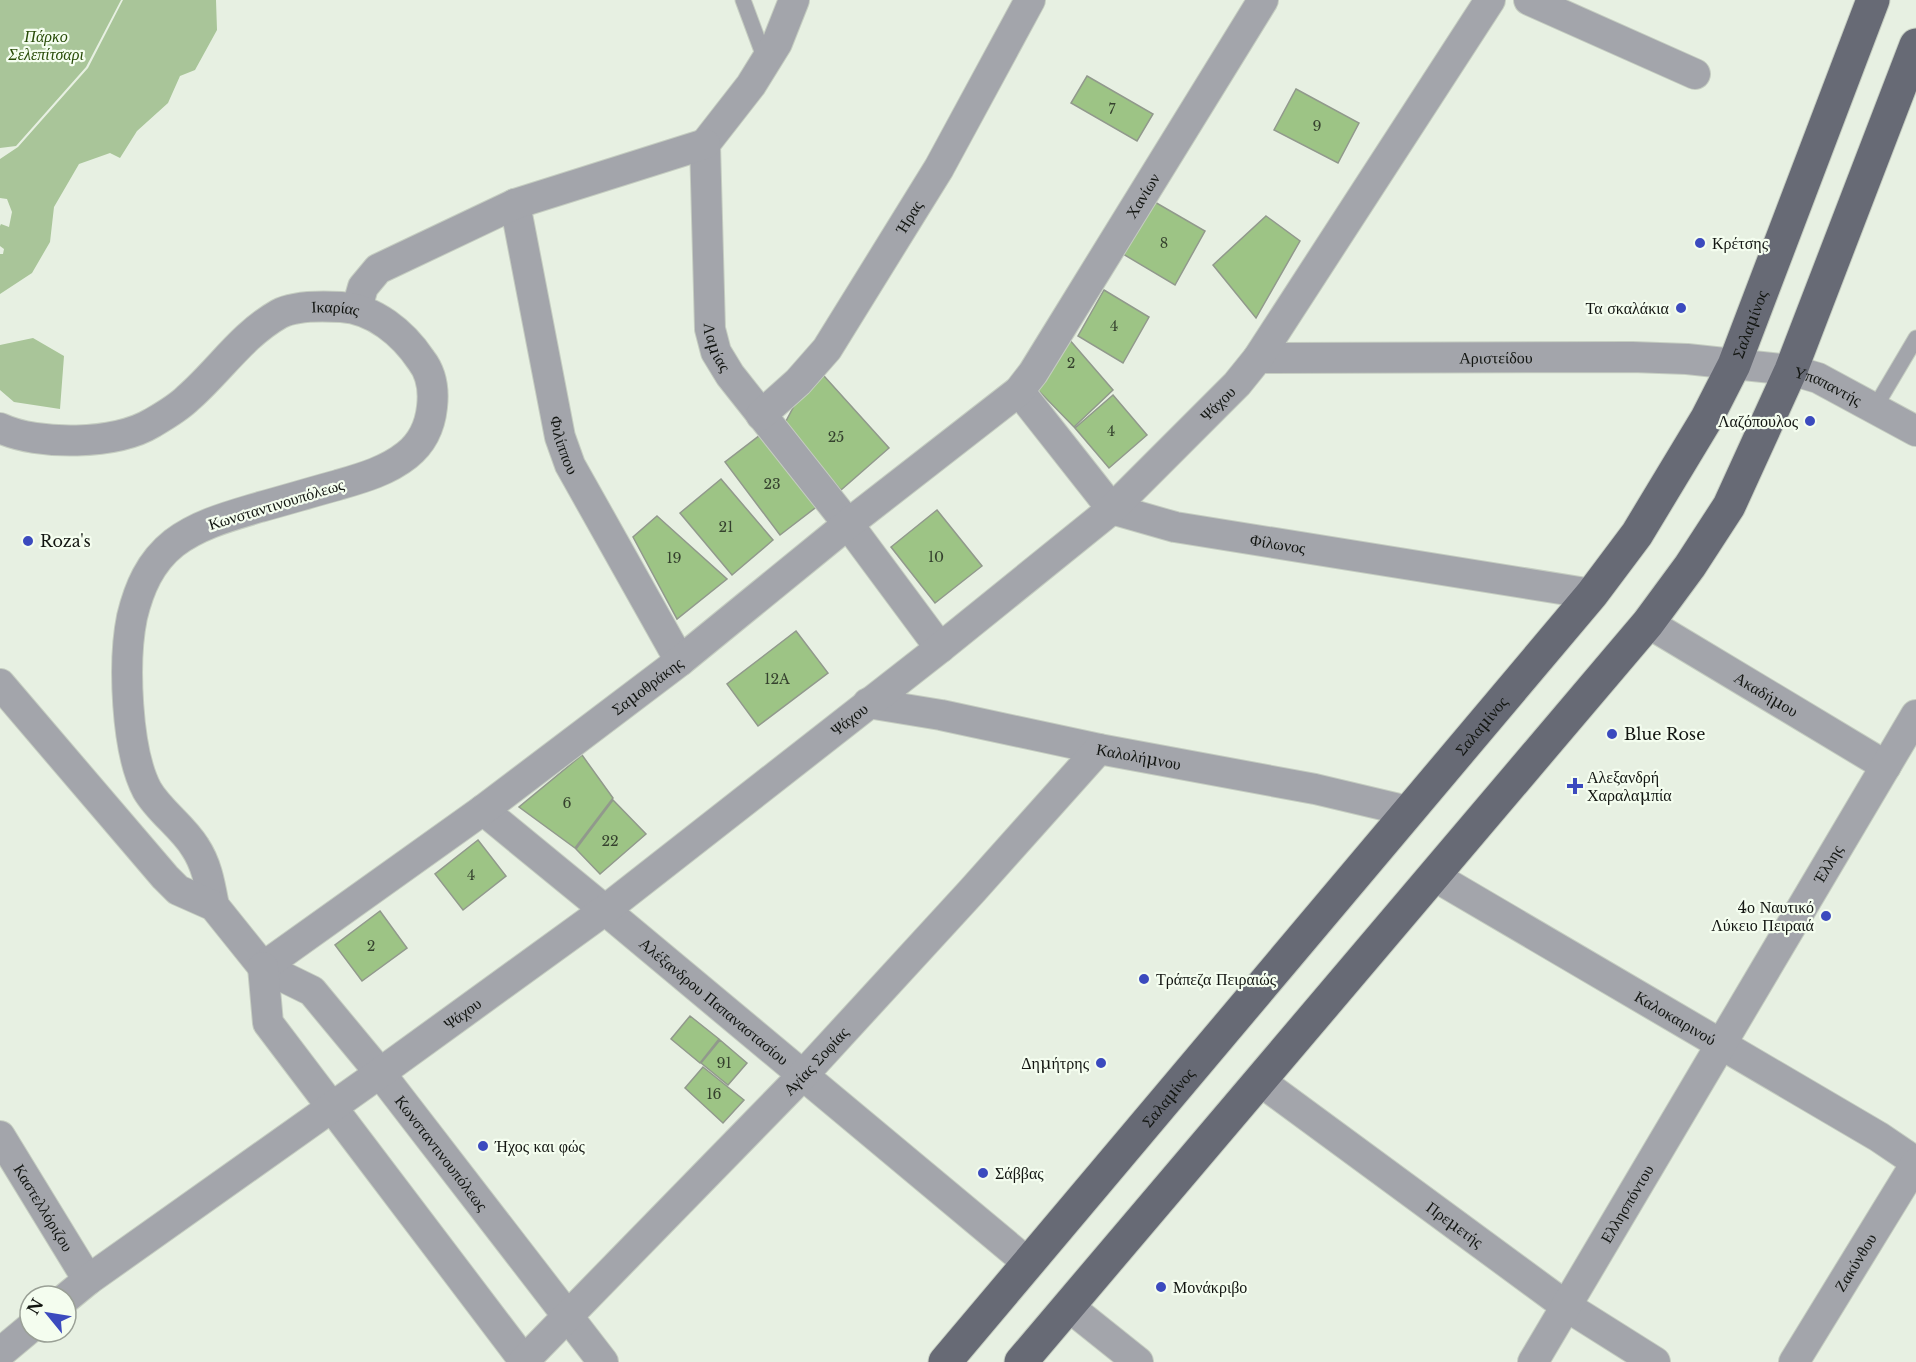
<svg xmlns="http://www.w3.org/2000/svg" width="1916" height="1362" font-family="'Libre Baskerville',serif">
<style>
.green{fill:#a9c599}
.building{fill:#9dc485;stroke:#91998c;stroke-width:1.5}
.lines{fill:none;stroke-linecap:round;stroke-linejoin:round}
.lane-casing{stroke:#c5cdc1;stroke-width:17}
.street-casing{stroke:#c5cdc1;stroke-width:32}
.primary-casing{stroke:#c5cdc1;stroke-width:35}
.lane{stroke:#a3a5ab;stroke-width:15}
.street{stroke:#a3a5ab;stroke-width:30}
.primary{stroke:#676a75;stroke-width:33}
.poi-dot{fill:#3b4abe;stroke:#f4fdef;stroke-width:2}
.labels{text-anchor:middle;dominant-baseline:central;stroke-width:4.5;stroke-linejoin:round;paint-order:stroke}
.number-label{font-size:14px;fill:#35412e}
.park-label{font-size:16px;font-style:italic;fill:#274b07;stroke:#f4fdef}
.street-label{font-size:16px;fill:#121511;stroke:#f4fdef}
.poi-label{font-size:16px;fill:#121511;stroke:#f4fdef;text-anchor:start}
</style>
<rect width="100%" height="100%" fill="#e7f0e2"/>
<!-- green -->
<path class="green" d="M 0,0 L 121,0 L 86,67 L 16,146 L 0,148 Z
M 123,0 L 216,0 L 217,30 L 195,70 L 180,76 L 168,103 L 137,131 L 120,158 L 110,153 L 79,164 L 54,207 L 50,242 L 32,273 L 0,294 L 0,254 L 3,254 L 4,249 L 0,246 L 0,226 L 1,224 L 9,227 L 12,212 L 7,199 L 0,198 L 0,159 L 18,147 L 88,68 Z
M 33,338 L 64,356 L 60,409 L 14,402 L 0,390 L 0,345 Z"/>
<!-- building -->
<path class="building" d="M 1087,76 L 1153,114 L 1137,141 L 1071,103 Z
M 1296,89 L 1359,123 L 1338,163 L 1274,130 Z
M 1153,201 L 1205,231 L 1175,285 L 1123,254 Z
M 1266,216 L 1300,241 L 1256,318 L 1213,265 Z
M 1104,290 L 1149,317 L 1123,363 L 1078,336 Z
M 1068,338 L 1113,390 L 1074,427 L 1036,388 Z
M 815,366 L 889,448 L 841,490 L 784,425 Z
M 1113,395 L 1147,435 L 1109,468 L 1075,428 Z
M 764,432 L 819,505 L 780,535 L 725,462 Z
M 721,479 L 773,540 L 732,575 L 680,513 Z
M 937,510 L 982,566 L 935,603 L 891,547 Z
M 657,516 L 727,579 L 677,619 L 633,537 Z
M 796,631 L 828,673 L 758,726 L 727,684 Z
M 582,755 L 613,798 L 575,848 L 519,807 Z
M 613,800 L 646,834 L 600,874 L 576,849 Z
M 478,840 L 506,876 L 463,910 L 435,874 Z
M 380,911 L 407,948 L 362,981 L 335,945 Z
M 690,1016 L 719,1039 L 700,1063 L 671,1039 Z
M 720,1040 L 747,1063 L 728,1085 L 701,1063 Z
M 703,1067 L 744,1100 L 723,1123 L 685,1088 Z"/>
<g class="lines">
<!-- lane casing -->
<g class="lane-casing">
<path id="lane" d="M 743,0 L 766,62
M 1874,409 L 1916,338"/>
</g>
<!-- street casing -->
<g class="street-casing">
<g id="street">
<path id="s1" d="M 794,0 L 777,43 L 751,85 L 705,144 L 710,329 L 716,352 L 730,375 L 848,524 L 940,648"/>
<path d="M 1529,0 L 1695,74"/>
<path id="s2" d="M 515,204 L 560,437 L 570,465 L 680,661"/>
<path d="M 357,308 L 363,287 L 378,269 L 515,204 L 705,144"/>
<path id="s3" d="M 1258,358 L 1632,357 L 1687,359 L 1791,370 L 1818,378 L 1916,431"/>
<path id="s4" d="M 1019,391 L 1112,509 L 1175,527 L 1592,594"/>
<path id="s5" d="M 761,415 L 798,382 L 827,349 L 939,168 L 1030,0"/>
<path id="s6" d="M 0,428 C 38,446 116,445 152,423 C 164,416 178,408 188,398 C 219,371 242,335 279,314 C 295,305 324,306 341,307 C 374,309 403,333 421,360 C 432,374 434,390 432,407 C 430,426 422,443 407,455 C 387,471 362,478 338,485 C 312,492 286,500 260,507 C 230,516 199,524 174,543 C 150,562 139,588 132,617 C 123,661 126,750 147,790 C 159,811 182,826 195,847 C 207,865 210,885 214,906"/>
<path id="s7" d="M 1648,623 L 1886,766"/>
<path id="s8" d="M 0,684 L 165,877 L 178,890 L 214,906 L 263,967 L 312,991 L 380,1073 L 603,1362"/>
<path id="s9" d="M 868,703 L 941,715 L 1099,749 L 1315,789 L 1408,811"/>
<path id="s10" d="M 483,810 L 605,910 L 1028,1263"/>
<path id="s11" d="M 1434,876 L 1879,1137 L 1916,1162"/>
<path id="s12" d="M 263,967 L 483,810 L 680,661 L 848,524 L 1019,391 L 1033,373 L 1263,0"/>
<path d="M 263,967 L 268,1023 L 525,1362"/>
<path id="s13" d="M 1260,1081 L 1566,1306 L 1655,1362"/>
<path id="s14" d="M 0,1136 L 88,1280"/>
<path id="s15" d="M 66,1298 L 88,1280 L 380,1073 L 605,910 L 940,648 L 1112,509 L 1237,384 L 1258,358 L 1490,0"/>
<path d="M 1068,1306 L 1138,1362"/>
<path d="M 0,1353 L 30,1328"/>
<path id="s16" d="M 523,1362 L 803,1075 L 972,891 L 1099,749"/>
<path id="s17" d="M 1533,1362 L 1916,715"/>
<path id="s18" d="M 1794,1362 L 1916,1163"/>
</g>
</g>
<!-- primary casing -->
<g class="primary-casing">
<g id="primary">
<path id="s19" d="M 945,1362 L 1592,594 L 1637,534 L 1707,418 L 1734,365 L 1873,0"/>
<path d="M 1021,1362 L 1648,623 L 1690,566 L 1729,506 L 1791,370 L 1916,45"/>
</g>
</g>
<!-- lane -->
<use href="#lane" class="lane"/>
<!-- street -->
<use href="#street" class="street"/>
<!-- primary -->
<use href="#primary" class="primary"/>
</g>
<!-- markers -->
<g class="poi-dot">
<circle cx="1700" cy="243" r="6"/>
<circle cx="1681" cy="308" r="6"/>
<circle cx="1810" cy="421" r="6"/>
<circle cx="28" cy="541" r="6"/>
<circle cx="1612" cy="734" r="6"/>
<path d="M1572 777h6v6h6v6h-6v6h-6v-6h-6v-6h6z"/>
<circle cx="1826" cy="916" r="6"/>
<circle cx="1144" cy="979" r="6"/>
<circle cx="1101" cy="1063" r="6"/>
<circle cx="483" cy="1146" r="6"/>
<circle cx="983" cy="1173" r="6"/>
<circle cx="1161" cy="1287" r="6"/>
</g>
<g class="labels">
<!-- number labels -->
<g class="number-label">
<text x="1112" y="109">7</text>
<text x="1317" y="126">9</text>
<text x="1164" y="243">8</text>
<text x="1114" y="326">4</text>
<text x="1071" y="363">2</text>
<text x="1111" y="431">4</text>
<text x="836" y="437">25</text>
<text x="772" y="484">23</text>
<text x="726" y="527">21</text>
<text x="936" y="557">10</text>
<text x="674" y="558">19</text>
<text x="777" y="679">12A</text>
<text x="567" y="803">6</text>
<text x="610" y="841">22</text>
<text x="471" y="875">4</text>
<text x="371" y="946">2</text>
<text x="724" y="1063">91</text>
<text x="714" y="1094">16</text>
</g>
<!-- park labels -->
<g class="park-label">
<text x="46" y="36">Πάρκο<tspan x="46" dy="18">Σελεπίτσαρι</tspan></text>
</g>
<!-- street labels -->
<g class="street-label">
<text stroke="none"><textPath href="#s12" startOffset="1182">Χανίων</textPath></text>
<text stroke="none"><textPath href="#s5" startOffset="249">Ήρας</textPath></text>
<text stroke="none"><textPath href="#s6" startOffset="382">Ικαρίας</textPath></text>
<text stroke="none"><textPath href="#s19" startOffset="1318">Σαλαμίνος</textPath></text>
<text stroke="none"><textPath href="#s1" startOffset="375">Λαμίας</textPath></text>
<text stroke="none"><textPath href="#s3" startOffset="238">Αριστείδου</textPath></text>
<text stroke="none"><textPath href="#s3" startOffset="574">Υπαπαντής</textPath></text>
<text stroke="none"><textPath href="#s15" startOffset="1460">Ψάχου</textPath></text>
<text stroke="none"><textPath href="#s2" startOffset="246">Φιλίππου</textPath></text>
<text transform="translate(276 504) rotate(-17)">Κωνσταντινουπόλεως</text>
<text stroke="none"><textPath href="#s4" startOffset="320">Φίλωνος</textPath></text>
<text stroke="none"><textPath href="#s12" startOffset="476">Σαμοθράκης</textPath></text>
<text stroke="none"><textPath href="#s7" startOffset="138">Ακαδήμου</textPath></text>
<text stroke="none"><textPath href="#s15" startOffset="974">Ψάχου</textPath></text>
<text stroke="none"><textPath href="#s19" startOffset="832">Σαλαμίνος</textPath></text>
<text stroke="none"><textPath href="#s9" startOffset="276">Καλολήμνου</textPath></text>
<text stroke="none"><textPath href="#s17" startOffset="579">Έλλης</textPath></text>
<text stroke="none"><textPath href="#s10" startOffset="300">Αλέξανδρου Παπαναστασίου</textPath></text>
<text stroke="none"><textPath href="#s15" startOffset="488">Ψάχου</textPath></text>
<text stroke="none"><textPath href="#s11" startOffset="280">Καλοκαιρινού</textPath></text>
<text stroke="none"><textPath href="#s16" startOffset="420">Αγίας Σοφίας</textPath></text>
<text stroke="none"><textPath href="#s19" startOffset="346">Σαλαμίνος</textPath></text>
<text stroke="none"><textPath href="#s8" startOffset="652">Κωνσταντινουπόλεως</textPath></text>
<text stroke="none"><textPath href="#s17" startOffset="184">Ελλησπόντου</textPath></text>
<text stroke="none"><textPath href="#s14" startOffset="84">Καστελλόριζου</textPath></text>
<text stroke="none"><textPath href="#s13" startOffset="242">Πρεμετής</textPath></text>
<text stroke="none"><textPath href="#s18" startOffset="117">Ζακύνθου</textPath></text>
</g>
<!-- poi labels -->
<g class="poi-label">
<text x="1712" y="243">Κρέτσης</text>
<text x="1669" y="308" text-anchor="end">Τα σκαλάκια</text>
<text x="1798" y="421" text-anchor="end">Λαζόπουλος</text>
<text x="40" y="541">Roza's</text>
<text x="1624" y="734">Blue Rose</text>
<text x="1587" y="777">Αλεξανδρή<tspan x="1587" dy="18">Χαραλαμπία</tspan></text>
<text x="1814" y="907" text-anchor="end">4ο Ναυτικό<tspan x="1814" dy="18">Λύκειο Πειραιά</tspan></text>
<text x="1156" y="979">Τράπεζα Πειραιώς</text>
<text x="1089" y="1063" text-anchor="end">Δημήτρης</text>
<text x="495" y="1146">Ήχος και φώς</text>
<text x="995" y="1173">Σάββας</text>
<text x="1173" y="1287">Μονάκριβο</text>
</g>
</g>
<!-- north arrow -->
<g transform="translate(48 1314) rotate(300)"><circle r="28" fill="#f4fdef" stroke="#9aa096" stroke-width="1.5"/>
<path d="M0-4.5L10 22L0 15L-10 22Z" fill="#3b4abe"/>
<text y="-9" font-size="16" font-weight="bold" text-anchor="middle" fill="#121511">N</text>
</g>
</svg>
